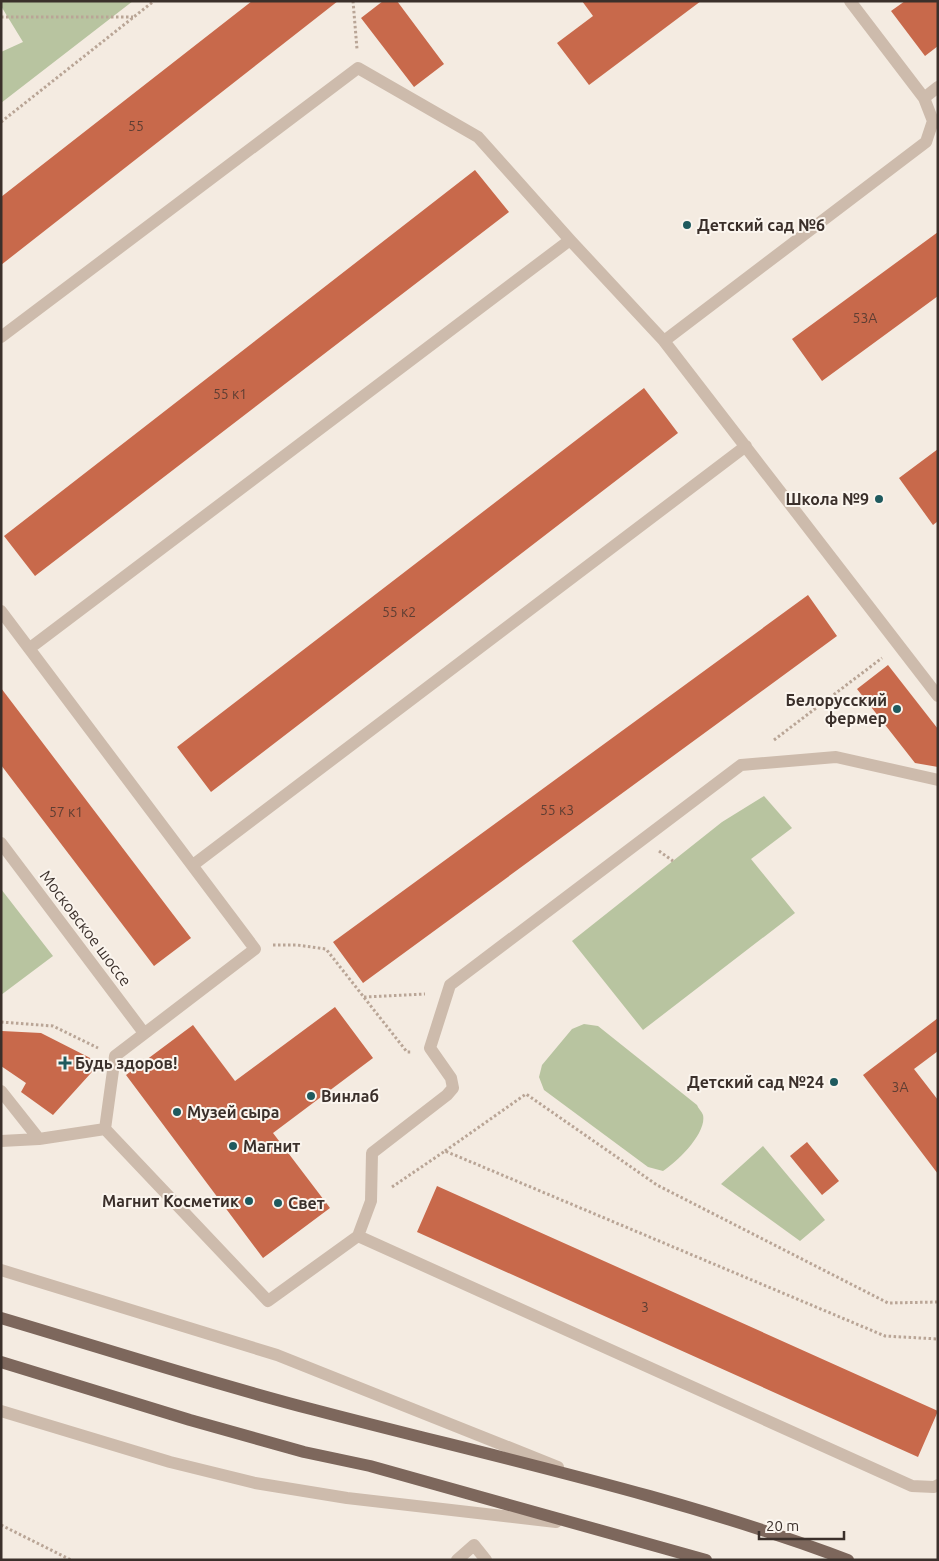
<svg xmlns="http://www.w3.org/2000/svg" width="939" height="1561" font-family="Ubuntu,sans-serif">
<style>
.green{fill:#b8c4a0}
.building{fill:#c8694b}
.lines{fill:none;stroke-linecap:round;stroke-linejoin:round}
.path{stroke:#b9a596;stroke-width:3;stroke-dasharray:2.5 2.5;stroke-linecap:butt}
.minor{stroke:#cdbbac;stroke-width:12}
.major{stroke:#7d675c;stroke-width:12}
.poi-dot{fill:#1f5a5e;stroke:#fbf5ee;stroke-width:2}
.labels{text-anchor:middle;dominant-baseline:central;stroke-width:4;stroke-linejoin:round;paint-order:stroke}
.number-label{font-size:14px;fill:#5e3e33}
.poi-label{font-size:16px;font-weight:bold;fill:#3b302b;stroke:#fbf5ee;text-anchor:start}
.street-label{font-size:16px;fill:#3b302b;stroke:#fbf5ee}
</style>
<rect width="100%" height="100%" fill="#f4ebe1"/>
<!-- green -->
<path class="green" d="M 1,1 L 133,1 L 1,103 L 1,52 L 23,42 L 1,6 Z
M 764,796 L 792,828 L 751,859 L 795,913 L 643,1030 L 572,941 L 722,822 Z
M 1,889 L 53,956 L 1,995 Z
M 584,1024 L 598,1026 L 697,1105 C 698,1108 702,1112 703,1115 C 707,1133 677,1162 663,1171 L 648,1167 L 544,1090 L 539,1077 L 542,1065 L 572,1029 Z
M 763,1146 L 825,1220 L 800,1241 L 721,1184 Z"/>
<!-- building -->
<path class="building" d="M 252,1 L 338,1 L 1,265 L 1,197 Z
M 383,1 L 397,1 L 444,64 L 414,87 L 361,18 Z
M 582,1 L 701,1 L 589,85 L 557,43 L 593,16 Z
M 905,1 L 938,1 L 938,46 L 925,56 L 891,11 Z
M 475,170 L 509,212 L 35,576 L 4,536 Z
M 938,232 L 938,296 L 822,381 L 792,339 Z
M 644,388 L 678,433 L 211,792 L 177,747 Z
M 938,449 L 938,521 L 933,525 L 899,478 Z
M 808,595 L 837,636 L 363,983 L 333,942 Z
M 888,665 L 938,729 L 938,767 L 915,763 L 857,689 Z
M 1,688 L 191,938 L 154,966 L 1,765 Z
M 335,1007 L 373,1058 L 273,1133 L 330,1208 L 263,1258 L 126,1075 L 193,1025 L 235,1081 Z
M 938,1018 L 938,1051 L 914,1069 L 938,1100 L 938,1174 L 863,1075 Z
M 2,1031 L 41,1033 L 100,1063 L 53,1115 L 21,1092 L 26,1083 L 1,1066 Z
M 807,1142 L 839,1181 L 822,1195 L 790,1156 Z
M 437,1186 L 938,1411 L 918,1457 L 417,1232 Z"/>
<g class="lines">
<!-- path -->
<path class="path" d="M 353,1 L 357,49
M 1,17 L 133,17
M 1,122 L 154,1
M 774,740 L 882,658
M 659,851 L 673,861
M 273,945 L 297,945 L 326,949 L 407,1052 L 411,1052
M 364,997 L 425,994
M 1,1022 L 53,1026 L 98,1048
M 445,1151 L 526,1094 L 657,1185 L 888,1303 L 938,1302
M 392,1187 L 445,1151 L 885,1336 L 938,1339
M 1,1525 L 71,1560"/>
<!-- minor -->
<path class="minor" d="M 924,98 L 938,87
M 1,337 L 358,68 L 478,137 L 570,240 L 664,341 L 938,696
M 664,341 L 926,142 L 933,121 L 924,98 L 850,1
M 1,611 L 255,949 L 115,1056 L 105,1129
M 30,648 L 570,240
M 1,843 L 144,1033
M 193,865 L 746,446
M 1,1091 L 39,1139
M 105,1129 L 268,1301 L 358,1236 L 371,1201 L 372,1153 L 447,1095 L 453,1088 L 451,1078 L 430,1048 L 450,985 L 741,765 L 836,757 L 938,780
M 1,1141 L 39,1139 L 105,1129
M 358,1236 L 912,1486 L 934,1487 L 938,1485
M 1,1270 L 277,1355 L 558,1467
M 1,1411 L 170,1462 L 255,1483 L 347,1498 L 556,1522
M 457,1560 L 474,1545 L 486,1560"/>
<!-- major -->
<path class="major" d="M 1,1318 C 106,1349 210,1383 315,1410 C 494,1457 675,1495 848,1560
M 1,1362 L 190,1420 L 304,1452 L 370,1466 L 706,1560"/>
</g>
<!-- markers -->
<g class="poi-dot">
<circle cx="687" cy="225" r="5"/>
<circle cx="879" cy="499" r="5"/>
<circle cx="897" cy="709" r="5"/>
<path d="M62.5 1055.5h5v5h5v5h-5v5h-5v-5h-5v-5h5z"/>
<circle cx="834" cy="1082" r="5"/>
<circle cx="311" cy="1096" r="5"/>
<circle cx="177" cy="1112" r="5"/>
<circle cx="233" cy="1146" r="5"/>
<circle cx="249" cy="1201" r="5"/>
<circle cx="278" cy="1203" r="5"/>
</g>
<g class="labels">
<!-- number labels -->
<g class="number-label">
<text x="136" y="126">55</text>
<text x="865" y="318">53А</text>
<text x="230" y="394">55 к1</text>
<text x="399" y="612">55 к2</text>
<text x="557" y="810">55 к3</text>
<text x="66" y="812">57 к1</text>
<text x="900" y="1087">3А</text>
<text x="645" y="1307">3</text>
</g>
<!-- poi labels -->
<g class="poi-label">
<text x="697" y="225">Детский сад №6</text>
<text x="869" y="499" text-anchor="end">Школа №9</text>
<text x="887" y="700" text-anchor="end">Белорусский<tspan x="887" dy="18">фермер</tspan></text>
<text x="75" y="1063">Будь здоров!</text>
<text x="824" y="1082" text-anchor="end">Детский сад №24</text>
<text x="321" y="1096">Винлаб</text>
<text x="187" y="1112">Музей сыра</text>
<text x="243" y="1146">Магнит</text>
<text x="239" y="1201" text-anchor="end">Магнит Косметик</text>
<text x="288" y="1203">Свет</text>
</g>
<!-- street labels -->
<g class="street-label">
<text transform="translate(86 928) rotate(53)">Московское шоссе</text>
</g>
</g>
<!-- border -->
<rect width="939" height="1561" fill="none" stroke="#3b302b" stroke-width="5"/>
<!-- scale -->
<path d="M759 1531v8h85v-8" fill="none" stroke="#3b302b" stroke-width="2.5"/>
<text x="766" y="1531" font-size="15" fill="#3b302b" stroke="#fbf5ee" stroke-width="4" paint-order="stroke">20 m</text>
</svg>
